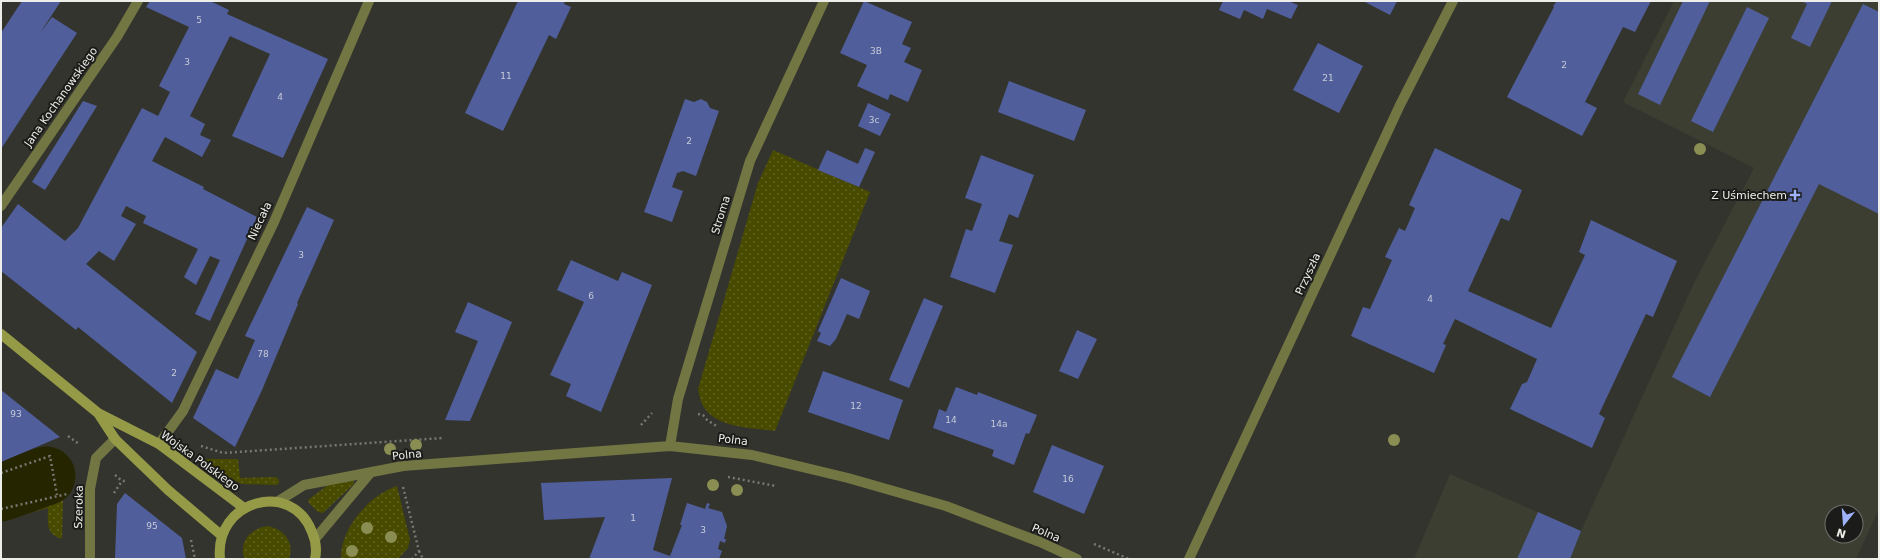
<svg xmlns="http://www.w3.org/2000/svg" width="1880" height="560" font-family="'DejaVu Sans',sans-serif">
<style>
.built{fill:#3c3e31;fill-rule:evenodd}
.grass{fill:url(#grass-dots)}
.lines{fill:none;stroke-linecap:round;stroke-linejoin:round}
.river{stroke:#252600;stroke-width:59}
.building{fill:#505f9c}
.path{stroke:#787873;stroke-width:2.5;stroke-dasharray:2 3;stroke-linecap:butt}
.street{stroke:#727643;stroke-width:10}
.secondary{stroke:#959a47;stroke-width:10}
.tree{fill:#8a8e52}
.poi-dot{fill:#9fb3fd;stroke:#1b1c19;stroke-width:1.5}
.labels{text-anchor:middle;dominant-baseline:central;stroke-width:4;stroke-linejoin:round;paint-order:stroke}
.number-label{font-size:9px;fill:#c6cad6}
.street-label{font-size:11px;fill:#edede9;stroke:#1b1c19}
.poi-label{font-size:11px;fill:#edede9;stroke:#1b1c19;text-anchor:end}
</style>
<defs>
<pattern id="grass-dots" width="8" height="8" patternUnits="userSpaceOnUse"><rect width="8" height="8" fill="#484a00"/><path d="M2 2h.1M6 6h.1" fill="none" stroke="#636425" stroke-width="1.8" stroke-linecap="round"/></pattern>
</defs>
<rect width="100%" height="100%" fill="#34342e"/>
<!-- built -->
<path class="built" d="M 1674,1 L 1879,1 L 1879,509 L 1856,559 L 1414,559 L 1450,474 L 1581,531 L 1694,283 L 1754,168 L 1623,102 ZM 1832,512 L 1856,512 L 1856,536 L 1832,536 Z"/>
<!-- grass -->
<path class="grass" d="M 773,150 L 870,192 L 775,431 C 753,428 713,428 702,404 C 700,400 699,393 698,389 L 758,183 Z
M 203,459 L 238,459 L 240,478 L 276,477 L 279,480 L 279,483 L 277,485 L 242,484 L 227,477 Z
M 340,476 L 353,479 L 354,484 L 326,510 L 323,513 L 318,512 L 309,503 L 308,500 Z
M 397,486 L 410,540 L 408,548 L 398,559 L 341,559 C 340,529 369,495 397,486 Z
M 63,499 L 62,539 C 45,534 48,522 48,508 L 1,521 L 1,515 Z
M 267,526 C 284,529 295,542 289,559 L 244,559 C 239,541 250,529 267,526 Z"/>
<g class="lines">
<!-- river -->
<path class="river" d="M 1,492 L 46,476"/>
</g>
<!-- building -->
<path class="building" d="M 22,1 L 61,1 L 40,33 L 52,17 L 77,33 L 1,149 L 1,33 Z
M 150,1 L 210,1 L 229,10 L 227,14 L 328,59 L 283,158 L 232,136 L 270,54 L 230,36 L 190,116 L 205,124 L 200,135 L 211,140 L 202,157 L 165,137 L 152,161 L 204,187 L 203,189 L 257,217 L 210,321 L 195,314 L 220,260 L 210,256 L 196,285 L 184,277 L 198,249 L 143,223 L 146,216 L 126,206 L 121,216 L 136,224 L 114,261 L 99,251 L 86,264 L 197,352 L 172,403 L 78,327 L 76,330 L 1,271 L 1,228 L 18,204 L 65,241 L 78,228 L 142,108 L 158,116 L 170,92 L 159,86 L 189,27 L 146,7 Z
M 518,1 L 565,1 L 564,4 L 571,7 L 556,39 L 549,35 L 503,131 L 465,113 Z
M 864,1 L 912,22 L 902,44 L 911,48 L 904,62 L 922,70 L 908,102 L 890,94 L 888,100 L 857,86 L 867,65 L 840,53 Z
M 1223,1 L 1288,1 L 1298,5 L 1291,19 L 1267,9 L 1263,19 L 1244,10 L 1240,19 L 1219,10 Z
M 1363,1 L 1397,1 L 1390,15 Z
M 1557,1 L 1651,1 L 1635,32 L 1623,27 L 1585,102 L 1597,108 L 1582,136 L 1507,97 L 1554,7 L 1553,6 Z
M 1683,1 L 1710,1 L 1660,105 L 1638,94 Z
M 1801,1 L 1832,1 L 1810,47 L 1791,38 L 1807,4 Z
M 1863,4 L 1879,12 L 1879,214 L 1819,184 L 1710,397 L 1672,377 Z
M 1747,7 L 1769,18 L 1713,132 L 1691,121 Z
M 1318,43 L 1363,66 L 1339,113 L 1293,90 Z
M 1009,81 L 1086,110 L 1074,141 L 998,112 Z
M 685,99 L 694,102 L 701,99 L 707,102 L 710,108 L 719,111 L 696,176 L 683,171 L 677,173 L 672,187 L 683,191 L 672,222 L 644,212 Z
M 83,101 L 97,106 L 45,190 L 32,182 Z
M 868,103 L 891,114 L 880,136 L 858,126 Z
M 865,148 L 875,152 L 859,187 L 818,170 L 827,150 L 858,164 Z
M 1435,148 L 1522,190 L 1509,221 L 1501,218 L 1468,291 L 1551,328 L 1585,255 L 1579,252 L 1591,220 L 1677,261 L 1653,317 L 1646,314 L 1599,414 L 1605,418 L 1592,448 L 1510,409 L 1522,384 L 1527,382 L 1537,359 L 1455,319 L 1443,344 L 1446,345 L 1434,373 L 1351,336 L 1363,307 L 1370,309 L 1392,260 L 1385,257 L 1399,228 L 1405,231 L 1415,208 L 1409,205 Z
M 981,155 L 1034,175 L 1018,218 L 1009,214 L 999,241 L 1013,245 L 995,293 L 950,277 L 966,229 L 972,231 L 982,204 L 965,198 Z
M 307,207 L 334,220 L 297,303 L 298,304 L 262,390 L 235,447 L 193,418 L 216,369 L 238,379 L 255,340 L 245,336 Z
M 571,260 L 618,281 L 622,272 L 652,285 L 601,412 L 566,396 L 571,384 L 550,375 L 584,302 L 557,290 Z
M 841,278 L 870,291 L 859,319 L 847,314 L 836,339 L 830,346 L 817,341 L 821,333 L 818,331 Z
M 924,298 L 943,306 L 909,388 L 889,380 Z
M 468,302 L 512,322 L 470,421 L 445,420 L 478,341 L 455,332 Z
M 1077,330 L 1097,339 L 1078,379 L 1059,371 Z
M 823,371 L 903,400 L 889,440 L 808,412 Z
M 956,387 L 977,395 L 978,392 L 1037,415 L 1029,434 L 1026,433 L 1014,465 L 992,456 L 994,450 L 933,428 L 939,409 L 946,412 Z
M 1,390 L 60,437 L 1,462 Z
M 1052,445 L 1104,466 L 1084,514 L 1033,492 Z
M 672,478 L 653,550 L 670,556 L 682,525 L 680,525 L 687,503 L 705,509 L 707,503 L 710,504 L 708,508 L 722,512 L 727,526 L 724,539 L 726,539 L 725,543 L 720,541 L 718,549 L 722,551 L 719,559 L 589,559 L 605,517 L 544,520 L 541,483 Z
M 125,493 L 182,538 L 186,559 L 115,559 L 117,504 Z
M 1538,512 L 1581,531 L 1570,559 L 1517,559 Z"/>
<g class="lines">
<!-- path -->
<path class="path" d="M 698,414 L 703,415 L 707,420 L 718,427
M 641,425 L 652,413
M 68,436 L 79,444
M 201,446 L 223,453 L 442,438
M 1,473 L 50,456 L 57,495
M 115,475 L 122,481 L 126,481
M 728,477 L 776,486
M 403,487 L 419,551 L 412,559
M 114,493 L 122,481
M 1,509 L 67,494
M 191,540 L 195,559
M 1094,544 L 1129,559
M 419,551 L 423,559"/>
<!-- street -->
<path class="street" d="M 1,206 L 117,37 L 138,1
M 159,444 L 183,411 L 274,222 L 369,1
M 670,446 L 678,399 L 750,161 L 824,1
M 277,502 L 304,485 L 403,466 L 670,446 L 752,455 L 848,478 L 946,506 L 1040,542 L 1077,559
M 315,539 L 371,472
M 90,559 L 90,489 L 96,458 L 115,439
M 1189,559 L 1400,105 L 1453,1"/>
<!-- secondary -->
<path class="secondary" d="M 1,334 L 98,413 L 159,444 L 244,508
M 98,413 L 115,439 L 168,490 L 221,535
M 220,559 C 214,500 292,479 312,532 C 316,541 317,550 315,559"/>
</g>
<!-- trees -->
<g class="tree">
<circle cx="1700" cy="149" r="6"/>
<circle cx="1394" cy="440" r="6"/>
<circle cx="416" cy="445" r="6"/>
<circle cx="390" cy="449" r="6"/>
<circle cx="713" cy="485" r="6"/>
<circle cx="737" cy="490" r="6"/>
<circle cx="367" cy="528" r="6"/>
<circle cx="391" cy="537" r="6"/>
<circle cx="352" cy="551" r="6"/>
</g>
<!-- markers -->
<path class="poi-dot" d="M1793 189h4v4h4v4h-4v4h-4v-4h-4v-4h4z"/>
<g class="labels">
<!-- number labels -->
<g class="number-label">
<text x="199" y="20">5</text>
<text x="876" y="51">3B</text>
<text x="187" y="62">3</text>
<text x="1564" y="65">2</text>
<text x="506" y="76">11</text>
<text x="1328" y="78">21</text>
<text x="280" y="97">4</text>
<text x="874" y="120">3c</text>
<text x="689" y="141">2</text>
<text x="301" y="255">3</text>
<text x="591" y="296">6</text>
<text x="1430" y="299">4</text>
<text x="263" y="354">78</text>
<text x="174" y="373">2</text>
<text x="856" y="406">12</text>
<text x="16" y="414">93</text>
<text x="951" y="420">14</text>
<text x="999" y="424">14a</text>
<text x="1068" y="479">16</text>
<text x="633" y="518">1</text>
<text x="152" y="526">95</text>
<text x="703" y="530">3</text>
</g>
<!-- street labels -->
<g class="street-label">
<text transform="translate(61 97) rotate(-55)">Jana Kochanowskiego</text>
<text transform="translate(721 215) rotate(-73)">Stroma</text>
<text transform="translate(260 221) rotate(-65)">Niecała</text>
<text transform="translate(1308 274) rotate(-65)">Przyszła</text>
<text transform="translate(733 440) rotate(7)">Polna</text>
<text transform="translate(407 455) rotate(-6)">Polna</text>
<text transform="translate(200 461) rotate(36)">Wojska Polskiego</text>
<text transform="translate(79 507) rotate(-89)">Szeroka</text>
<text transform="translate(1046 533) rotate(23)">Polna</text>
</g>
<!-- poi labels -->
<g class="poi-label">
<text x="1787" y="195">Z Uśmiechem</text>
</g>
</g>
<!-- border -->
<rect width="1880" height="560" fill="none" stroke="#edede9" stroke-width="4"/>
<!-- north arrow -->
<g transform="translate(1844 524) rotate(197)"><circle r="19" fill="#1b1c19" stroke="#6f706c"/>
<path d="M0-3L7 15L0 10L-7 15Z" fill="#9fb3fd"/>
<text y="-6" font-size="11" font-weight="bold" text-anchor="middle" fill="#edede9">N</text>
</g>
</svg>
